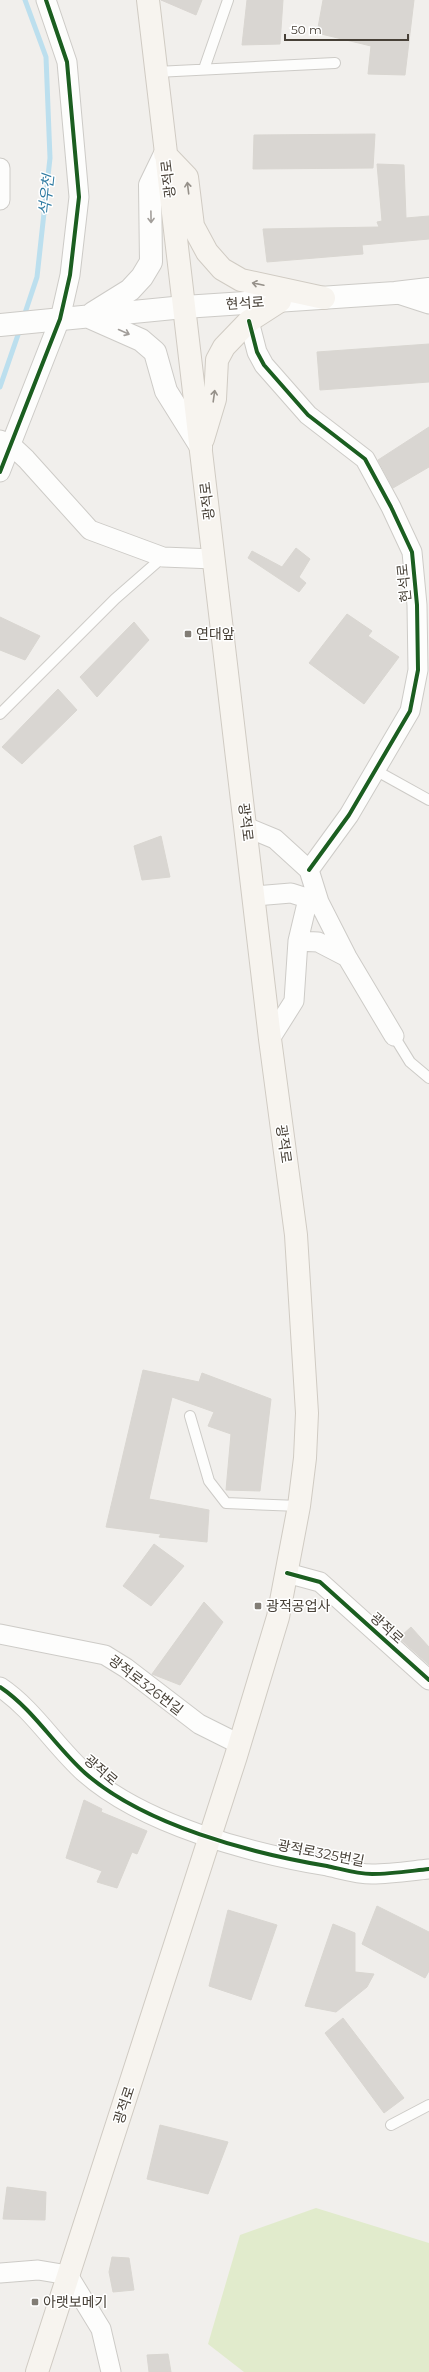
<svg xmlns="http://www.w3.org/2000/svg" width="429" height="2372" font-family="Montserrat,'Noto Sans KR',sans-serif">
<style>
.green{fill:#e1ebcc}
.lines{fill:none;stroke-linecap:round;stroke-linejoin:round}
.stream{stroke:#bcdfee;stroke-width:5}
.building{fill:#d9d6d2;stroke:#d9d6d1}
.service-casing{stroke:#cdcbc7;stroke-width:12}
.minor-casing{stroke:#cdcbc7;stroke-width:21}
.tertiary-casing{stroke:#cdcbc7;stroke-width:24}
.secondary-casing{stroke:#d0cbc3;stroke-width:24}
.service{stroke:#fdfdfc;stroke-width:10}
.minor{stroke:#fdfdfc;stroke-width:19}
.tertiary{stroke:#fdfdfc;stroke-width:22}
.secondary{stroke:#f7f4ef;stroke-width:22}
.cycleway-casing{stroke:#fff;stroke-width:6}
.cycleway{stroke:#1b5e20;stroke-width:4}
.oneway{stroke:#96918a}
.oneway2{stroke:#a29e9a}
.poi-dot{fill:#827d76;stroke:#fff;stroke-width:1.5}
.labels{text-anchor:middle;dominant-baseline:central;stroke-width:3;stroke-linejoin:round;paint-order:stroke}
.street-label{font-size:14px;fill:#474037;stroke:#fff}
.poi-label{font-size:14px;fill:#474037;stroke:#fff;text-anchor:start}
.water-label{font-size:15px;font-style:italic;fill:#2f7ba2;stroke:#fff}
</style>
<rect width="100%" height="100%" fill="#f1efec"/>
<!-- green -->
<path class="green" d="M 316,2208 L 429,2243 L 429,2372 L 244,2372 L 208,2344 L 240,2235 Z"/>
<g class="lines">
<!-- stream -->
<path class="stream" d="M 24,316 L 37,277 L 50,158 L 46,57 L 25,0
M 0,387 L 20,329"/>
</g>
<!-- building -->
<path class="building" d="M 161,0 L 202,0 L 196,15 Z
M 247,0 L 283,0 L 280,44 L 242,45 Z
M 323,0 L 414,0 L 405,75 L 368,74 L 371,46 L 317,33 Z
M 375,134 L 373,168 L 253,169 L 254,135 Z
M 377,164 L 404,165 L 406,218 L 429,216 L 429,239 L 362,245 L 363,254 L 267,262 L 263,229 L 379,227 L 377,222 L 382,221 Z
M 429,344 L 429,382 L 320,390 L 317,352 Z
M 429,427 L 429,467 L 393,488 L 378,460 Z
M 296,548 L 310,559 L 299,577 L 306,583 L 299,592 L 248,558 L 252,551 L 282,567 Z
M 347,614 L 372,631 L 368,636 L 399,657 L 364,704 L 309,663 Z
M 0,617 L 40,636 L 25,660 L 0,650 Z
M 134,622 L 149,640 L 97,697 L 80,677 Z
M 58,689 L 77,710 L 22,764 L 2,747 Z
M 161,836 L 170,877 L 142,880 L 134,846 Z
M 143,1370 L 199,1382 L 202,1373 L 271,1399 L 260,1491 L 226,1490 L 231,1434 L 208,1426 L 214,1412 L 172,1397 L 149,1499 L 209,1510 L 207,1542 L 159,1537 L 161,1534 L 106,1527 Z
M 154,1544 L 184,1566 L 151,1606 L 123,1586 Z
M 204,1602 L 223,1622 L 180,1685 L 152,1674 Z
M 411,1627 L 429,1647 L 429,1665 L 399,1638 Z
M 84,1800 L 102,1809 L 101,1812 L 147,1831 L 137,1854 L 132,1852 L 117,1888 L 97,1882 L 102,1871 L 66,1858 Z
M 377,1906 L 429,1932 L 429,1971 L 425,1978 L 362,1944 Z
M 228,1910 L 277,1925 L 251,2000 L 209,1986 Z
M 333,1924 L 355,1933 L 355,1972 L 374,1974 L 367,1987 L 336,2012 L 305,2006 Z
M 343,2018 L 404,2098 L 384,2113 L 325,2033 Z
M 160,2125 L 228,2142 L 208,2194 L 147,2179 Z
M 7,2187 L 46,2192 L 45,2220 L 3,2219 Z
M 112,2257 L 129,2258 L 134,2290 L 113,2292 L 109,2272 Z
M 168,2354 L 171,2372 L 149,2372 L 147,2355 Z"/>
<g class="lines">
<!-- service casing -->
<g class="service-casing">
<path id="service" d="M 204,69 L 228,0
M 156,72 L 335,63
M 0,714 L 115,599 L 163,557
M 375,770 L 429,800
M 394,1036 L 410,1062 L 429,1078
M 190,1416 L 209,1481 L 226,1503 L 299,1506
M 391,2125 L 429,2105"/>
</g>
<!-- minor casing -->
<g class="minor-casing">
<path id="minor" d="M 0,168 L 0,200
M 395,293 L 429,304
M 249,321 L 257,352 L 264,365 L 308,415 L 365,459 L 391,507 L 412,552 L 417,605 L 418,670 L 410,711 L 349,815 L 309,870
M 0,440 L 10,444 L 26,459 L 90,530 L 163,557 L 214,559
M 0,472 L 60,319 L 70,275 L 79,197 L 67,62 L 46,0
M 246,827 L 275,839 L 309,870 L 319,902
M 255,896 L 291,893 L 319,902 L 347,957 L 394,1036
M 298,941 L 318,942 L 347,957
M 270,1039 L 294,1001 L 298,941 L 308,899
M 287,1573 L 320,1582 L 429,1680
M 0,1634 L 105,1655 L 126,1668 L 199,1724 L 239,1744
M 0,1687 C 33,1709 55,1746 85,1773 C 144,1825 250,1853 327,1866 C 341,1869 357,1874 372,1874 C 391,1874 410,1871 429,1869
M 0,2273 L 38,2270 L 68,2275 L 101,2329 L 111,2372"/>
</g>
<!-- tertiary casing -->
<g class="tertiary-casing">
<path id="tertiary" d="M 93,313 L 130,290 L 142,277 L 151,262 L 150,185 L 165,154
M 89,317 L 141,340 L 155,352 L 166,391 L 201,447
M 0,325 L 184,307 L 395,293 L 429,289"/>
</g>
<!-- secondary casing -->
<g class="secondary-casing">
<path id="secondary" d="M 165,154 L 187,177 L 193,226 L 207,252 L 222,269 L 241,280 L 324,298
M 203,439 L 215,399 L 217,360 L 224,347 L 249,321 L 280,301
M 37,2372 L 236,1756 L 278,1617 L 299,1506 L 305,1458 L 307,1413 L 296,1235 L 270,1039 L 148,0"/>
</g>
<!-- service -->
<use href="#service" class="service"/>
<!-- minor -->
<use href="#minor" class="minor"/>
<!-- tertiary -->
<use href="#tertiary" class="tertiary"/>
<!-- secondary -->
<use href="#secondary" class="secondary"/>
<!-- cycleway casing -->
<g class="cycleway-casing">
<path id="cycleway" d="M 249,321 L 257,352 L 264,365 L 308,415 L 365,459 L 391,507 L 412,552 L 417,605 L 418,670 L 410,711 L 349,815 L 309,870
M 0,472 L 60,319 L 70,275 L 79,197 L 67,62 L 46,0
M 287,1573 L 320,1582 L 429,1680
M 0,1687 C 33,1709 55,1746 85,1773 C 144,1825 250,1853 327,1866 C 341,1869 357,1874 372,1874 C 391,1874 410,1871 429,1869"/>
</g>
<!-- cycleway -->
<use href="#cycleway" class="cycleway"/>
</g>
<!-- one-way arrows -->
<defs><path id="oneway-shaft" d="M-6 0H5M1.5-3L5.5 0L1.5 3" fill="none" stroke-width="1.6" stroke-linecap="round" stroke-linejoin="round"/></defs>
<g class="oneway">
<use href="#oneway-shaft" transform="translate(188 188) rotate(-97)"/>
<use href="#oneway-shaft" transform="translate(258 284) rotate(-168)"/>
<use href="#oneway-shaft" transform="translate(214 396) rotate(-82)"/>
</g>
<g class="oneway2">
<use href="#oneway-shaft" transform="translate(151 217) rotate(89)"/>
<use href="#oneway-shaft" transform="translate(124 332) rotate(24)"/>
</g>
<!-- markers -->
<g class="poi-dot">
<rect x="184" y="630" width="8" height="8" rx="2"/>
<rect x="254" y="1602" width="8" height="8" rx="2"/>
<rect x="31" y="2298" width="8" height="8" rx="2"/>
</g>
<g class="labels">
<!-- street labels -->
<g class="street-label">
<text transform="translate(168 179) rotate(-97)">광적로</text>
<text transform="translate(245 303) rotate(-4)">현석로</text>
<text transform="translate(207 501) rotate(-97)">광적로</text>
<text transform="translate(404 583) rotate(-96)">현석로</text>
<text transform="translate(246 822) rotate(83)">광적로</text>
<text transform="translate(284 1144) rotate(82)">광적로</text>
<text transform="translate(387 1628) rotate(42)">광적로</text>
<text transform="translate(146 1685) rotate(37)">광적로326번길</text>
<text transform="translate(101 1770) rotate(40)">광적로</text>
<text transform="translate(321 1853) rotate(11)">광적로325번길</text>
<text transform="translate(124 2105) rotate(-72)">광적로</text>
</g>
<!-- poi labels -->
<g class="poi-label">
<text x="196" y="634">연대앞</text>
<text x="266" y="1606">광적공업사</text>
<text x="43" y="2302">아랫보메기</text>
</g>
<!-- water labels -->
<g class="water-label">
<text transform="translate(46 195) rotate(-84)">석우천</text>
</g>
</g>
<!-- scale -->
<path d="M285 34v6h123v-6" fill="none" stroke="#474037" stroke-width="2"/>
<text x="291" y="34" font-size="12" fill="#474037" stroke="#ffffff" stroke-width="3" paint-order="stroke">50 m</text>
</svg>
